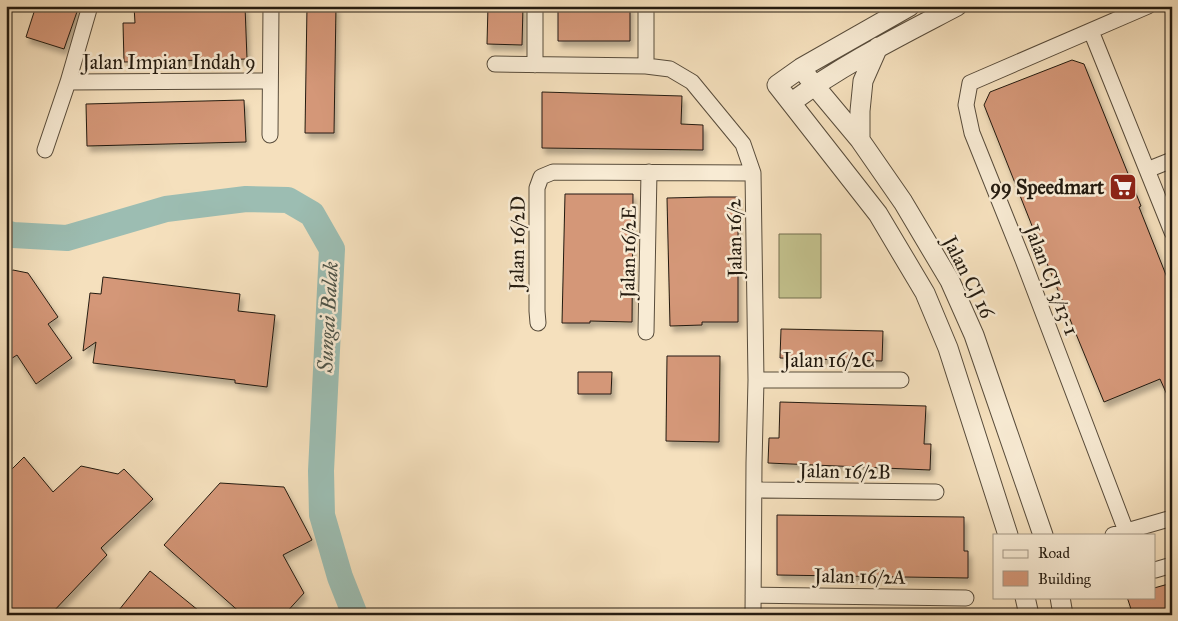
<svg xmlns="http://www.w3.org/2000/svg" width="1178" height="621" font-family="'IM FELL Great Primer',serif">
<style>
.green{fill:#c2c08c;stroke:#736e4e}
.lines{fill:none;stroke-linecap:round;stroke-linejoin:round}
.river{stroke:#9cbdb2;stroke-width:26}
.building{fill:#d49778;stroke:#241b10;filter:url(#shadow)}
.minor-casing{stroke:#584c3b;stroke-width:17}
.tertiary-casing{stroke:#584c3b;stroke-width:21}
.minor{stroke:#f8ebd4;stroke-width:15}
.tertiary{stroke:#f8ebd4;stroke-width:19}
.labels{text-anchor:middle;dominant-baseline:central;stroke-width:5;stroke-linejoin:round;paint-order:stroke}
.street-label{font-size:20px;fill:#241b10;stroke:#f8ebd4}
.poi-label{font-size:20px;font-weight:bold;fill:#241b10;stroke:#f8ebd4;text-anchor:end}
.water-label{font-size:21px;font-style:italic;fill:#4e5449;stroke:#f8ebd4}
</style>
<defs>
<filter id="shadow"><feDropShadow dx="3" dy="5.5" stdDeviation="2.5" flood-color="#0004"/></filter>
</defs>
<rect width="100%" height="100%" fill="#f5e0bd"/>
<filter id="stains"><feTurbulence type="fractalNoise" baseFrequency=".004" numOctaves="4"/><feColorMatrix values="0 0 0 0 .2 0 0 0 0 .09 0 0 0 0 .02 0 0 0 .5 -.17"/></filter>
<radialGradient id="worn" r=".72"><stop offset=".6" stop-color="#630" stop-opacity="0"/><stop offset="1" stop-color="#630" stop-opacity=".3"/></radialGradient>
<!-- green -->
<path class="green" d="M 779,234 L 821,234 L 821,298 L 779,298 Z"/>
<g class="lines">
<!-- river -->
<path class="river" d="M 6,233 L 13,235 L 67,238 L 166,209 L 246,199 L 288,200 L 312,214 L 332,249 L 321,471 L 322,515 L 340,577 L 355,615"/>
</g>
<!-- building -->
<path class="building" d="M 36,6 L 79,6 L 64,49 L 26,37 Z
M 134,6 L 245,6 L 247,59 L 124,62 L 123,23 L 135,23 Z
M 307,6 L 336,6 L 334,133 L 305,133 Z
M 488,6 L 523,6 L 522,45 L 487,44 Z
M 558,6 L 630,6 L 630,41 L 558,41 Z
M 1072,60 L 1084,64 L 1141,206 L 1139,207 L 1172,290 L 1172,406 L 1160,379 L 1104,402 L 1046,261 L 984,105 L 990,92 Z
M 542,92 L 682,96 L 681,124 L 703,125 L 703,150 L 542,148 Z
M 244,100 L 246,142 L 87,146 L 86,104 Z
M 565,194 L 633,194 L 632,322 L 590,321 L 590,323 L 562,323 Z
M 709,197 L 738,197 L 738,322 L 702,322 L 702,325 L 670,326 L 667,198 Z
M 13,270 L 28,273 L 58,317 L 48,324 L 72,358 L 36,384 L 17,355 L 6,362 L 6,274 Z
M 103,277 L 240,294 L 238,311 L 275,315 L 267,387 L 235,383 L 235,380 L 93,363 L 96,342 L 83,351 L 90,293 L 101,294 Z
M 781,329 L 883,331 L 882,361 L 780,358 Z
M 667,356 L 720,356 L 719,442 L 666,441 Z
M 578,372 L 612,372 L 611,394 L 578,394 Z
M 780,402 L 926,406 L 924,444 L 931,444 L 930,470 L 768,463 L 769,438 L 779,438 Z
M 24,457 L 53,492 L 81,466 L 118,474 L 124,469 L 153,499 L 101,548 L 107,555 L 50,615 L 6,615 L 6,475 Z
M 220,483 L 284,487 L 312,540 L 283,555 L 304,593 L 284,615 L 243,615 L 164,545 Z
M 777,515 L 964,517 L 964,551 L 968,551 L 968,578 L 777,575 Z
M 150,571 L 204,615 L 115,615 Z
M 1172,583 L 1172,615 L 1133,615 L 1127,597 L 1154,597 L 1154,588 Z"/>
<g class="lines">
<!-- minor casing -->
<g class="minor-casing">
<path id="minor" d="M 1091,31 L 1172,232
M 495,64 L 646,66 L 670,69 L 692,82 L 743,144 L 753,173 L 756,380 L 754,463 L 753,615
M 535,65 L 535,6
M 646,66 L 646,6
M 68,82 L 270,81
M 270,135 L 271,6
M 45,150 L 68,82 L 90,6
M 1147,170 L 1172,160
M 538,323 L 537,311 L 537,188 L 541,177 L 553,172 L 753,173
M 646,332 L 649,172
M 756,380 L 901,380
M 754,490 L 936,492
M 1126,531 L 1023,260 L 972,133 L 966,105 L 970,83 L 1148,6
M 1113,535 L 1172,518
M 1155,570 L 1172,565
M 753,595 L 966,598"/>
</g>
<!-- tertiary casing -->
<g class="tertiary-casing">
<path id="tertiary" d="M 910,6 L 801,68 L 777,85 L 878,214 L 925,293 L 948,348 L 1008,535
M 801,68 L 814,85 L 860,140 L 903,202 L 950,281 L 974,335 L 1043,535
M 792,102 C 843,64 900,36 957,6
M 860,140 L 860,111 L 863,81 L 878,47
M 1025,597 L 1029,615
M 1060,597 L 1063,615"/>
</g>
<!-- minor -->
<use href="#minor" class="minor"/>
<!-- tertiary -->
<use href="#tertiary" class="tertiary"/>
</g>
<!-- icons -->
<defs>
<g id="supermarket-square" transform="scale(1.4375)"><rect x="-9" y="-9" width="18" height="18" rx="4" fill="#8f2418" stroke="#f8ebd4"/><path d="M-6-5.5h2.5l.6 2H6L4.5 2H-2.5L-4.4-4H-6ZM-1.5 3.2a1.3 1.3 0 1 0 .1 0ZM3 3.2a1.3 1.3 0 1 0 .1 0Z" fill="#fff"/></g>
</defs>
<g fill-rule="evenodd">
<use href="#supermarket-square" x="1123" y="187"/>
</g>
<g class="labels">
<!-- street labels -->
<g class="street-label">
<text x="169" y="62">Jalan Impian Indah 9</text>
<text transform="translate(734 238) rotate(-91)">Jalan 16/2</text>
<text transform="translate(517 243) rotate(-89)">Jalan 16/2D</text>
<text transform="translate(628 252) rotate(-89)">Jalan 16/2E</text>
<text transform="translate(969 277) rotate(63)">Jalan CJ 16</text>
<text transform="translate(1052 280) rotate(69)">Jalan CJ 3/13-1</text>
<text x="829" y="360">Jalan 16/2C</text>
<text transform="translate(845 471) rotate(1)">Jalan 16/2B</text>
<text transform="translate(860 576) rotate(1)">Jalan 16/2A</text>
</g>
<!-- poi labels -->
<g class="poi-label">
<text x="1104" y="187">99 Speedmart</text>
</g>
<!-- water labels -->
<g class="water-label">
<text transform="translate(328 317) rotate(-87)">Sungai Balak</text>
</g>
</g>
<!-- margin -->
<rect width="1178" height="621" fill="none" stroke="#f5e0bd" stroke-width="25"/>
<rect x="8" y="8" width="1163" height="606" fill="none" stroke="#241b10" stroke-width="2.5"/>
<rect x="12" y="12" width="1153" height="596" fill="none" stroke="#241b10"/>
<!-- legend -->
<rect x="993" y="534" width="162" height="65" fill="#f8ebd4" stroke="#a39886"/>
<rect x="1003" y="550" width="25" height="8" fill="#f8ebd4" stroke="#a39886"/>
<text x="1038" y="558" font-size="15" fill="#241b10">Road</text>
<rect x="1003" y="571" width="25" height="15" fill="#d49778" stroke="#a39886"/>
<text x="1038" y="584" font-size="15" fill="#241b10">Building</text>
<rect width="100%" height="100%" filter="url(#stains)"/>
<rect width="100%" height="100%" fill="url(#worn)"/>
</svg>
